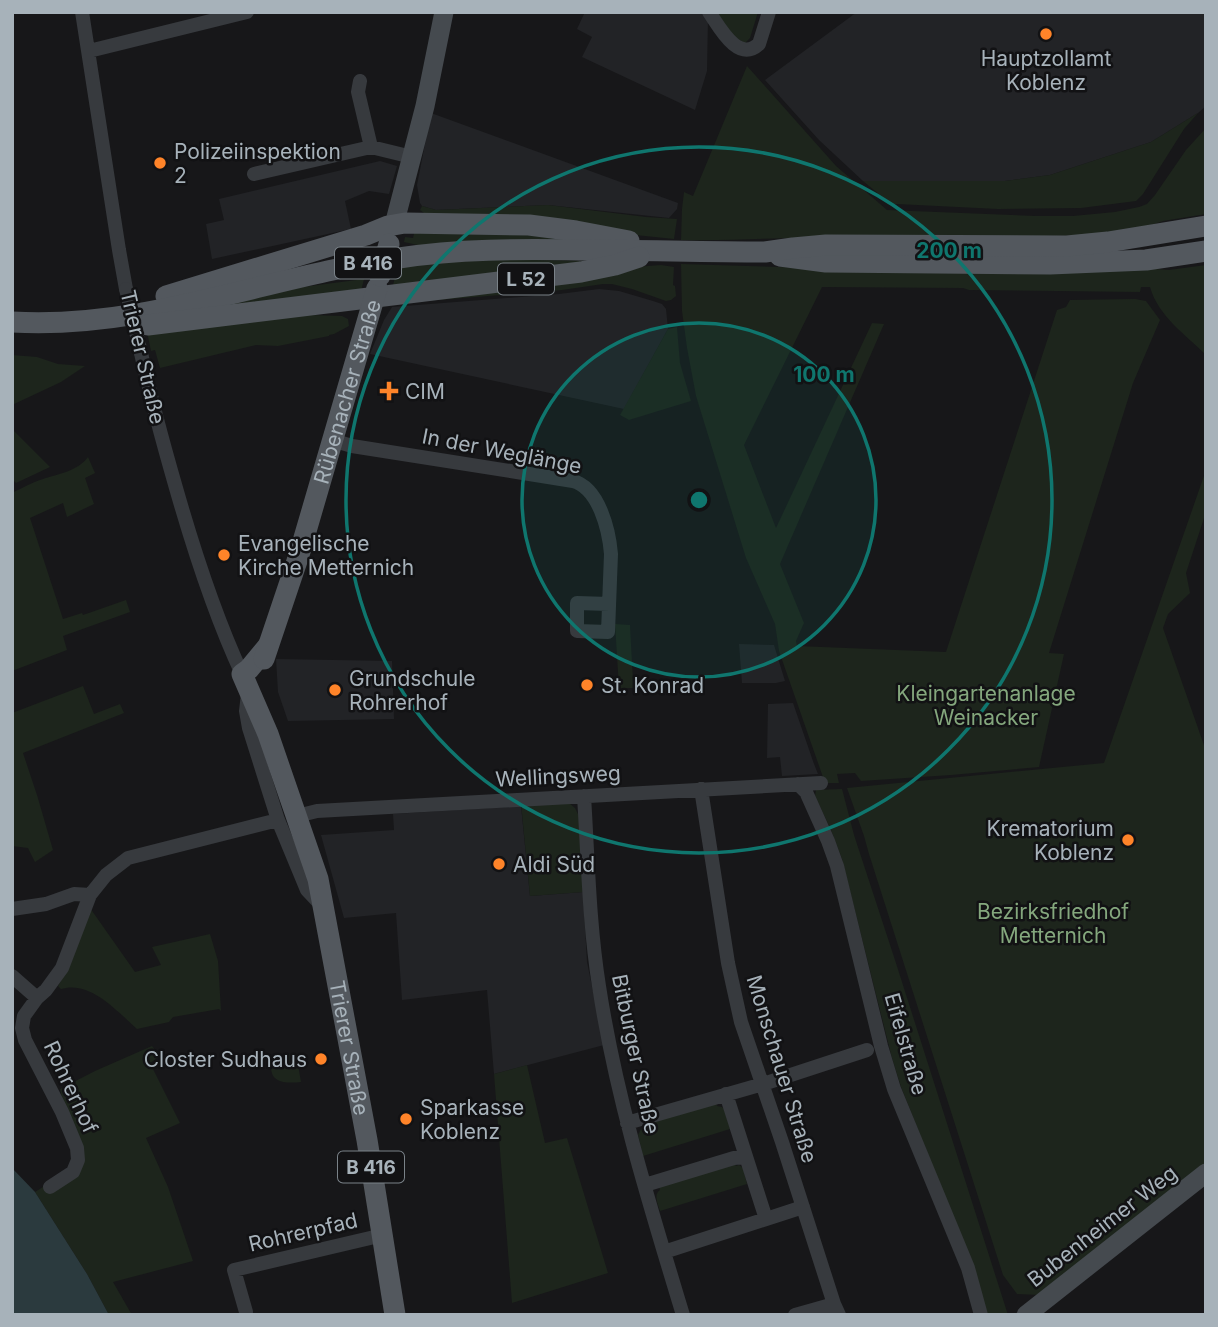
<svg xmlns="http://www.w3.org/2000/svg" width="1218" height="1327" font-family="Inter,sans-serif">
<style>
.built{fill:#222326}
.green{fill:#1d251c}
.water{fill:#2b3a3e}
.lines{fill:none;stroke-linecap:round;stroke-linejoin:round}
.street{stroke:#373a3e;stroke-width:14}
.secondary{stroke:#454a4f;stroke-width:19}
.primary{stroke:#53585e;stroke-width:21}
.street-bridge{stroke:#373a3e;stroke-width:14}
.primary-bridge{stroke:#53585e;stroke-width:21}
.ring{fill:none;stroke:#0f766e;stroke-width:3.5}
.poi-dot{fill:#ff8429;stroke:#121214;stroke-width:2.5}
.labels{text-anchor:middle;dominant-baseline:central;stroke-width:5;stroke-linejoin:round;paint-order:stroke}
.shield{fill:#121214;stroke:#7a8288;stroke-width:2}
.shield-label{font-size:19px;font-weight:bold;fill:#a7b2ba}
.poi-label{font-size:21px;fill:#a7b2ba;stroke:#121214;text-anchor:start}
.street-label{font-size:21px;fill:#a7b2ba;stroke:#121214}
.park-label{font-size:21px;fill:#84a77d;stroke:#121214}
.centre{fill:#0f766e;stroke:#121214;stroke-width:3.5}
.ring-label{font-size:21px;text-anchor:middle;font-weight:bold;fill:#0f766e;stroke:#121214;stroke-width:5;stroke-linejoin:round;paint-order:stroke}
</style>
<rect width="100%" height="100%" fill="#171719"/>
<!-- built -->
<path class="built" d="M 585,12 L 704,12 L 708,18 L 707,71 L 695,110 L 582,57 L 592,37 L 577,29 Z
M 857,12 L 1206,12 L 1206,106 L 1198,113 L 1151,142 L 1050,175 L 1005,181 L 863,181 L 819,140 L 765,80 Z
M 431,113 L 678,203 L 677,209 L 669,218 L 548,205 L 436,210 L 422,206 L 420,203 L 417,185 Z
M 380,161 L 397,166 L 389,194 L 369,191 L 345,201 L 351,229 L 212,259 L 206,224 L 224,220 L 219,199 Z
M 599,289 L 619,291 L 653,301 L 662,304 L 666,309 L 668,329 L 624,409 L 370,354 L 384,320 L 392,307 L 559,294 Z
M 739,644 L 774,645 L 785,681 L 776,683 L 742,683 Z
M 276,659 L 392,661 L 394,719 L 288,721 L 278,692 Z
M 793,703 L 814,764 L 818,774 L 782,776 L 780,757 L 767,758 L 768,704 Z
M 521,806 L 530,896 L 583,892 L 587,962 L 604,1045 L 494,1074 L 487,990 L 402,1000 L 396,913 L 344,918 L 321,835 L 394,830 L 393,814 Z"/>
<!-- green -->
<path class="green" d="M 713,12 L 758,12 L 750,38 L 745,43 L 731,36 Z
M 747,66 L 836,166 L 887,210 L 1036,216 L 1073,216 L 1115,212 L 1139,207 L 1147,204 L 1155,195 L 1186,150 L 1206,128 L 1206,214 L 1163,221 L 1134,231 L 1107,235 C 1001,237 894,238 788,238 C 752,239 717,241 681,240 L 682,209 L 684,192 L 693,196 Z
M 1198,113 L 1184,129 L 1143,194 L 1136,201 L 1081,208 L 998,209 L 897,204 L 891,204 L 863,181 L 1005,181 L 1050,175 L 1151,142 Z
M 548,205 L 646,217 L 677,219 L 674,239 L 424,213 L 420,210 L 422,206 L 436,210 Z
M 486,228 L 608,241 L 422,246 L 404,242 L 405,237 L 413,238 L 415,229 Z
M 470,259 L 599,261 L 393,285 L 396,273 L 406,265 Z
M 681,264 L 814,268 L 1143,268 L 1169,270 L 1206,265 L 1206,355 C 1186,335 1158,316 1150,287 L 1141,287 L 1140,292 L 969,290 L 963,288 L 822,287 L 744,445 L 776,528 L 872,323 L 884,324 L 780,564 L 804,623 L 796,641 L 797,646 L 946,652 L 1057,310 L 1066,307 L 1070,300 L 1135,299 L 1146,301 L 1160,320 L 1133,383 L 1049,653 L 1064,654 L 1039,767 L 951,775 L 861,781 L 855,773 L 837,774 L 839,783 L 825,783 L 779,651 L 775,624 L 746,558 L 696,396 L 687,348 L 682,311 Z
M 661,265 L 674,267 L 673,285 L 675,286 L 676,296 L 671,300 L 666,301 L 632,289 L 612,284 L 603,284 L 562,290 L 400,303 L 635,267 Z
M 364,279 L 361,291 L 201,309 L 303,287 Z
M 310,315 L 342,316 L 348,319 L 349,326 L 334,334 L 329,335 L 329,336 L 278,346 L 256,345 L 160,368 L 155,350 L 151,351 L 147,332 Z
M 677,327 L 680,363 L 691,401 L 629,420 L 620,415 L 668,329 Z
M 12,355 L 37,357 L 58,364 L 85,366 L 61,382 L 12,405 Z
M 12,429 L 50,467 L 16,483 L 12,479 Z
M 88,457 L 95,473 L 85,478 L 94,504 L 67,517 L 63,503 L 30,518 L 63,619 L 82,613 L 83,615 L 126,600 L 130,612 L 63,636 L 67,650 L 12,671 L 12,493 C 22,488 33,482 43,479 C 58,474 78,471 88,457 Z
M 1206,470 L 1206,512 L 1186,573 L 1190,593 L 1168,614 L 1163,628 L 1206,751 L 1206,1166 L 1040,1295 L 1017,1294 L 1003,1275 L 869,854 L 864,836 L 847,788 L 1104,763 Z
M 615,624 L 630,625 L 633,681 L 637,684 L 637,688 L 619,688 Z
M 83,686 L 94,714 L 120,704 L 124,713 L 23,753 L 37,795 L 53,850 L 35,862 L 28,848 L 12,846 L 12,713 Z
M 842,789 L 854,835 L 895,960 L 1008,1315 L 988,1315 L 964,1244 L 901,1087 L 892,1058 L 842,859 L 831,830 L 815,796 L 816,790 Z
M 568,802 L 575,808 L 579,816 L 583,892 L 530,896 L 521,803 Z
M 90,908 L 135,972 L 161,965 L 152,947 L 210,934 L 218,961 L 221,1011 L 219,1009 L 173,1017 L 169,1022 L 137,1029 C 117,1011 90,980 61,989 L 58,986 L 71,963 Z
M 152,1046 L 160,1056 L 150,1063 L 180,1123 L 146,1138 L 168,1187 L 193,1261 L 113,1282 L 132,1315 L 109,1315 L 87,1274 L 35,1192 L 57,1178 L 79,1174 L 60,1089 L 95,1071 Z
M 296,1053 L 301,1082 C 283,1084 267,1082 272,1060 L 279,1056 Z
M 527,1065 L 545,1143 L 567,1138 L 608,1273 L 512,1303 L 494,1074 Z
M 716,1103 L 717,1106 L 722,1107 L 724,1109 L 730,1129 L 643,1156 L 638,1135 L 642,1127 L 642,1124 Z
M 735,1162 L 736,1166 L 739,1165 L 743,1168 L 747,1184 L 660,1211 C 658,1204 653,1195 660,1190 L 659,1187 Z"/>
<!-- water -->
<path class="water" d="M 12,1168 L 35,1192 L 87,1274 L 109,1315 L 12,1315 Z"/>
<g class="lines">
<!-- street -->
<path class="street" d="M 82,12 L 119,250 L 126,289
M 709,12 C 720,28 738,63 759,44 L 769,12
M 89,51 L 247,12
M 360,81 L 358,92 L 371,147
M 254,174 L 371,147 L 412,157
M 141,353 C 151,399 163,443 176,488 C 194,551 214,614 242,674
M 332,440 L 352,446 L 573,481 C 599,488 609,530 611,554 L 608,632 L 577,631 L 577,603 L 609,604
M 248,694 L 246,711 L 249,728 L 278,820 L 307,890 L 322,906
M 798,784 L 806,792 L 828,841 L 837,866 L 881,1046 L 894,1089 L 968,1268 L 981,1315
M 701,789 L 728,963 L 741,1022 L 782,1142 L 834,1304 L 839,1315
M 584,796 C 588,859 589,923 599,986 C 616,1098 650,1206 683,1315
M 297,816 L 317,811 L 821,783
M 12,909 L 46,904 L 74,894 L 90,895
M 12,976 L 37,998
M 726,1094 L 766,1219
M 627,1123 L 763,1084 L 867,1050
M 645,1185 L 734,1158 L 745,1157
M 50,1187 L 73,1172 L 78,1160 L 77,1148 L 62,1112 L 25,1040 L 22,1028 L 24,1016 L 37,998 L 46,990 L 62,968 L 90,895 L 106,875 L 128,858 L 278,820
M 664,1252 L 803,1207
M 246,1312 L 234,1270 L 383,1235
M 795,1315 L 834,1304"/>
<!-- secondary -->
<path class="secondary" d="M 394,225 L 425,106 L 444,12
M 1026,1315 L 1206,1173"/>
<!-- primary -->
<g class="primary">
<path d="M 780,256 L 826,262 L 1050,264 L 1146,260 L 1206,251"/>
<path d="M 166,296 L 366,235 L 388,226 L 405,223 L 529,225 L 576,231 L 629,241"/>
<path d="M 12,322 C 145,330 269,276 399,258 C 458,249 519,249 579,250 C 641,250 703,252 765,252 L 793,248 L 826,245 L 1067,246 L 1108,242 L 1206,226"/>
<path d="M 148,325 L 581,272 L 615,265 L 639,257"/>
<path id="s1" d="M 268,646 L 249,669 L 242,674 L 268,734 L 318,879 L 367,1140 L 395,1315"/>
<path id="s2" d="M 264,659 L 299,555 L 377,288"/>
</g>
<!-- street-bridge -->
<path class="street-bridge" d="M 126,289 L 141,353"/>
<!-- primary-bridge -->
<path class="primary-bridge" d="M 380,276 L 389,244"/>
</g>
<!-- distance rings -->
<circle cx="699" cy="500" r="177" fill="#0f766e" fill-opacity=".12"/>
<g class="ring">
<circle cx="699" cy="500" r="177"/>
<circle cx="699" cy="500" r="353"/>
</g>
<!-- markers -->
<g class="poi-dot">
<circle cx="1046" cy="34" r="7"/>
<circle cx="160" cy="163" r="7"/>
<path d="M385.5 380.5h7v7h7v7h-7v7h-7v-7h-7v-7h7z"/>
<circle cx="224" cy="555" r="7"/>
<circle cx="587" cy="685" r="7"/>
<circle cx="335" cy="690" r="7"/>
<circle cx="1128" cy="840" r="7"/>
<circle cx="499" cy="864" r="7"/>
<circle cx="321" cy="1059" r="7"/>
<circle cx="406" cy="1119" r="7"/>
</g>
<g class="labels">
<!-- shield labels -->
<g class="shield">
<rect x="335" y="247.5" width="66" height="31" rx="5"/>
<rect x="498" y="263.5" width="56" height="31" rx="5"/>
<rect x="338" y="1151.5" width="66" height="31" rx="5"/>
</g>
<g class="shield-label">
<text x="368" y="263">B 416</text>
<text x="526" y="279">L 52</text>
<text x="371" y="1167">B 416</text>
</g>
<!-- poi labels -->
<g class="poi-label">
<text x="1046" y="58" text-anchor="middle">Hauptzollamt<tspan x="1046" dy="24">Koblenz</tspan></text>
<text x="174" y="151">Polizeiinspektion<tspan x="174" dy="24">2</tspan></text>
<text x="405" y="391">CIM</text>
<text x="238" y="543">Evangelische<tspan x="238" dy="24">Kirche Metternich</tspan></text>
<text x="349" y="678">Grundschule<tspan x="349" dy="24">Rohrerhof</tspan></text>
<text x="601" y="685">St. Konrad</text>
<text x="1114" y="828" text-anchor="end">Krematorium<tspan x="1114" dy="24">Koblenz</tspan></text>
<text x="513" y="864">Aldi Süd</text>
<text x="307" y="1059" text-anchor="end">Closter Sudhaus</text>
<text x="420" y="1107">Sparkasse<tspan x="420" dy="24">Koblenz</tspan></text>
</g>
<!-- street labels -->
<g class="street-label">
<text transform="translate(143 357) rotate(77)">Trierer Straße</text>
<text stroke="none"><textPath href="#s2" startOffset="280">Rübenacher Straße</textPath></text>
<text transform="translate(502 451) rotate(11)">In der Weglänge</text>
<text transform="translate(558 776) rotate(-3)">Wellingsweg</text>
<text transform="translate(906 1044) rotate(74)">Eifelstraße</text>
<text stroke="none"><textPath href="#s1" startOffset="429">Trierer Straße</textPath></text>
<text transform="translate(636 1054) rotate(78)">Bitburger Straße</text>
<text transform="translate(782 1069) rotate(73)">Monschauer Straße</text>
<text transform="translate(71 1087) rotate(65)">Rohrerhof</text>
<text transform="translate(1102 1226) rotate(-38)">Bubenheimer Weg</text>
<text transform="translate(303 1232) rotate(-13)">Rohrerpfad</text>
</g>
<!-- park labels -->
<g class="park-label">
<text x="986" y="693">Kleingartenanlage<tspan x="986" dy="24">Weinacker</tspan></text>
<text x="1053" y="911">Bezirksfriedhof<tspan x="1053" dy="24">Metternich</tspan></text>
</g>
</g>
<circle cx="699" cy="500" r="10" class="centre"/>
<g class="ring-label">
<text x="949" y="258">200 m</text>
<text x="824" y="382">100 m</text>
</g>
<!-- border -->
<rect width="1218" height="1327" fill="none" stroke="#a7b2ba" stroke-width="28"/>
</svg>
